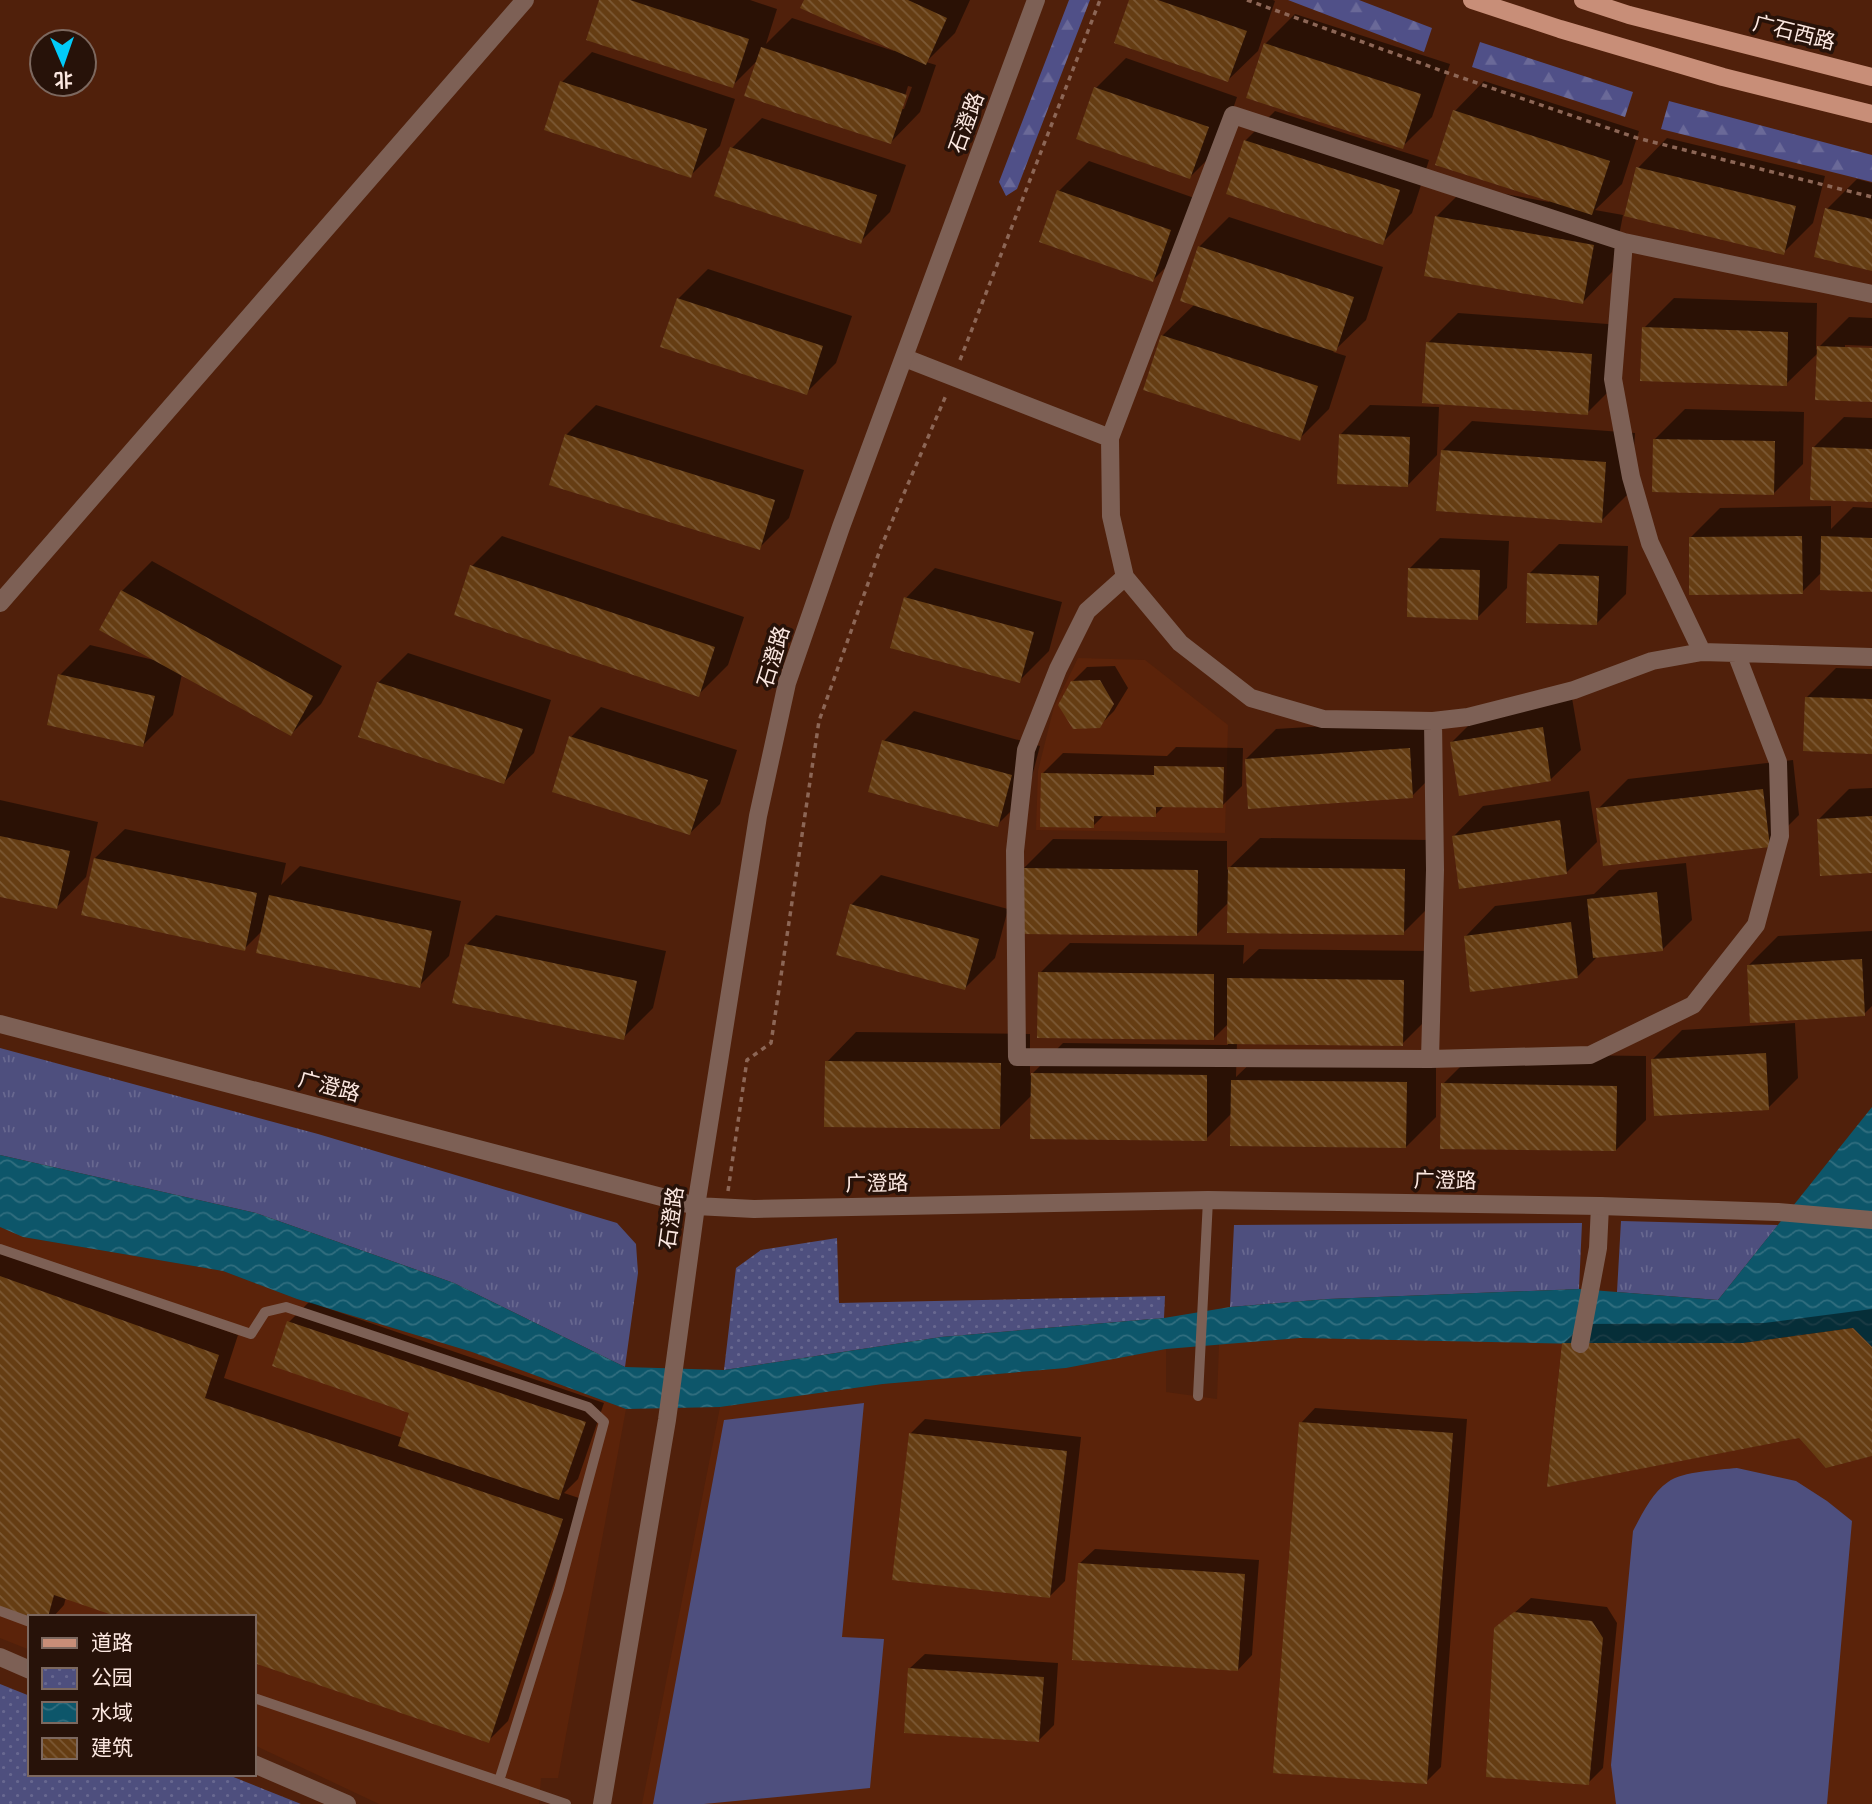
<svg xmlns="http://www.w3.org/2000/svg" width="1872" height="1804" font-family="'Varela Round','Noto Sans SC',sans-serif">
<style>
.built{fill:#5b230a}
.grass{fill:url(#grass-tufts)}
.forest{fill:url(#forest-firs)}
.park{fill:url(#park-dots)}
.garden{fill:#4e4f7e}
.water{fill:url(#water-waves)}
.shadow{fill:#0007;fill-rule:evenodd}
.building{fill:url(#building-back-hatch)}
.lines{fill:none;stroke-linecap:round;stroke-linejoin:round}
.path{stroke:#8c6656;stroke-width:3.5;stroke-dasharray:5 5;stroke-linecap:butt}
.service{stroke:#7d6055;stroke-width:10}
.minor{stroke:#7d6055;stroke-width:18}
.tertiary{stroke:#7d6055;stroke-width:18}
.primary{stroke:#c88e78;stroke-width:18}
.labels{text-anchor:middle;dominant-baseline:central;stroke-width:7;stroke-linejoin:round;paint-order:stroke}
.street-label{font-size:21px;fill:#fce8e1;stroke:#271209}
</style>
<defs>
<pattern id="grass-tufts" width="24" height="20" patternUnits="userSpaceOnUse" patternTransform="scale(1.75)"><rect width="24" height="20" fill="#4e4f7e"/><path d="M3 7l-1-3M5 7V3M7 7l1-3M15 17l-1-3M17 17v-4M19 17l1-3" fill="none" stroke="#686890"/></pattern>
<pattern id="forest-firs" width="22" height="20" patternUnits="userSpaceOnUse" patternTransform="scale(1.75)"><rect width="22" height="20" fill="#505088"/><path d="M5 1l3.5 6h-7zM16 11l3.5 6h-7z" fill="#6a6998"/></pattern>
<pattern id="park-dots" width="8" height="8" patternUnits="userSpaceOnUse" patternTransform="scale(1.75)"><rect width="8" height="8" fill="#4e4f7e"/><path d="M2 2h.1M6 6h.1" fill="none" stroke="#686890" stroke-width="1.8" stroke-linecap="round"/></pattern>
<pattern id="water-waves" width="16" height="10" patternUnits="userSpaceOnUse" patternTransform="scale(1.75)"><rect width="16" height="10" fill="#0d566a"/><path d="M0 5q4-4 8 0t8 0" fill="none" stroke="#316e7f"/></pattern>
<pattern id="building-back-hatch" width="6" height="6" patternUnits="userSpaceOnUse" patternTransform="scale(1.75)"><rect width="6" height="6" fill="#653d13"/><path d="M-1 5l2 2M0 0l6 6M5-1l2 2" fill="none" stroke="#7c5935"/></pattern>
</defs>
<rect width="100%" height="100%" fill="#50200b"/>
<!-- built -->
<path class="built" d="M 1078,658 L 1145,660 L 1228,725 L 1225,833 L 1036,830 L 1038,771 L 1054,707 Z
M 0,1227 L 23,1237 L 223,1271 L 297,1299 L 472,1352 L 626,1409 L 558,1778 L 541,1778 L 539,1804 L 379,1804 L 254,1745 L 254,1617 L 30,1617 L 30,1650 L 0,1638 Z
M 1300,1338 L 1562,1343 L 1547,1486 L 1799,1438 L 1826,1468 L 1872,1456 L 1872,1804 L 642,1804 L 720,1407 L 883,1384 L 1066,1368 L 1166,1349 L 1166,1392 L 1217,1399 L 1219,1344 Z"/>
<!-- grass -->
<path class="grass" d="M 0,1048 L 318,1134 L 617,1223 L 636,1244 L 638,1273 L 625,1367 L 454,1283 L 256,1213 L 0,1155 Z
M 1621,1221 L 1778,1225 L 1718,1300 L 1617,1292 Z
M 1582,1223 L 1579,1289 L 1328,1299 L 1230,1307 L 1234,1225 Z"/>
<!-- forest -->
<path class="forest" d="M 1069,0 L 1090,0 L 1017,189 L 1006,196 L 999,182 Z
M 1288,0 L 1359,0 L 1432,28 L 1424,52 Z
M 1480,42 L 1633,92 L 1625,117 L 1472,67 Z
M 1669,101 L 1872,155 L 1872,182 L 1661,129 Z"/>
<!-- park -->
<path class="park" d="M 837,1238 L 839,1303 L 1165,1296 L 1164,1318 L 941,1337 L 724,1370 L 736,1268 L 761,1250 Z
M 0,1684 L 30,1696 L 30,1774 L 226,1774 L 301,1804 L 0,1804 Z"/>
<!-- garden -->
<path class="garden" d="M 864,1403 L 842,1637 L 884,1639 L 870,1788 L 704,1804 L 653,1804 L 724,1420 Z
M 1737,1468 L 1796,1481 L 1827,1501 L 1852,1521 L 1827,1804 L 1616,1804 L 1611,1765 L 1633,1531 C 1642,1514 1652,1493 1668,1482 C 1683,1471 1718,1470 1737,1468 Z"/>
<!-- water -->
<path class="water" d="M 1872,1107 L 1872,1347 L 1853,1328 L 1743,1343 L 1580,1344 L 1300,1338 L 1166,1349 L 1066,1368 L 883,1384 L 720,1407 L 626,1409 L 472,1352 L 297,1299 L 223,1271 L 23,1237 L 0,1227 L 0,1155 L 256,1213 L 454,1283 L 625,1367 L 724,1370 L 941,1337 L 1164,1318 L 1230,1307 L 1328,1299 L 1579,1289 L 1718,1300 Z"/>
<!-- shadow -->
<path class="shadow" d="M 601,0 L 750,0 L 777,9 L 766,44 L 792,18 L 894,51 L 895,49 L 806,0 L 970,0 L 955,33 L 926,62 L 936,65 L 920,112 L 891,142 L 758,60 L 732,86 ZM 908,86 L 912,87 L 904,109 L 901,109 Z
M 1131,0 L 1273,0 L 1275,1 L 1258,51 L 1228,80 Z
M 1295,14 L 1450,64 L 1432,117 L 1402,147 L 1265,44 Z
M 592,52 L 735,99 L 720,146 L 690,176 L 562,82 Z
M 1126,58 L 1237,97 L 1220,147 L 1190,177 L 1096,88 Z
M 1484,81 L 1639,131 L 1622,184 L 1595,210 L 1623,215 L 1612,272 L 1583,302 L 1436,217 L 1466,187 L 1549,202 L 1550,200 L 1455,111 Z
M 1275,111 L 1429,160 L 1412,213 L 1382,243 L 1245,141 Z
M 762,118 L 906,165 L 890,212 L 860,242 L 732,148 Z
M 1667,138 L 1825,176 L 1813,223 L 1783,253 L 1638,168 Z
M 1089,161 L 1200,200 L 1183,250 L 1153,280 L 1059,191 Z
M 1857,179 L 1872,183 L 1872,269 L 1827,209 Z
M 1229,217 L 1383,267 L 1366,320 L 1333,352 L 1346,356 L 1329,409 L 1299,439 L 1162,336 L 1195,304 L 1199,247 Z
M 708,269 L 852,316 L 836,363 L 806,393 L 678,299 Z
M 1674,298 L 1817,303 L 1816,350 L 1849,317 L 1872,318 L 1872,346 L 1845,345 L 1845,349 L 1872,350 L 1872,400 L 1819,352 L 1786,384 L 1644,328 Z
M 1458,313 L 1621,325 L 1617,383 L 1587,413 L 1428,343 Z
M 596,405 L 804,470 L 789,518 L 759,548 L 566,435 Z
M 1370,405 L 1439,407 L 1437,455 L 1408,485 L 1340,435 Z
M 1685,409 L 1804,412 L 1803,464 L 1773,494 L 1655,439 Z
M 1844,417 L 1872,418 L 1872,501 L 1814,447 Z
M 1472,421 L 1635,433 L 1631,491 L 1601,521 L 1442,451 Z
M 1831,506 L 1831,529 L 1853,507 L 1872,508 L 1872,590 L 1822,572 L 1802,592 L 1690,538 L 1720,508 Z
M 502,536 L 744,617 L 728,665 L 698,695 L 472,566 Z
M 1440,538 L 1509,541 L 1507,588 L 1477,618 L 1410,568 Z
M 1559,544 L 1628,546 L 1626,594 L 1596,624 L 1529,574 Z
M 152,561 L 342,666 L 321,704 L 291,734 L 182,674 L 173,715 L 143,745 L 60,675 L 90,645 L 154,660 L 122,591 Z
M 935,568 L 1062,602 L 1049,651 L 1019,681 L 906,598 Z
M 408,653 L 551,700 L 534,753 L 504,782 L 378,683 Z
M 1115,666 L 1128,688 L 1114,711 L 1099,726 L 1072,682 L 1087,667 Z
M 1836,668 L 1872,669 L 1872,752 L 1806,698 Z
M 1572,698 L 1581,750 L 1551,779 L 1452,742 L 1482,712 Z
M 601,707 L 737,750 L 720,804 L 690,833 L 571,737 Z
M 914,711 L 1040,746 L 1027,795 L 997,825 L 884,741 Z
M 1439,719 L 1442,766 L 1412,796 L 1246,759 L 1276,729 Z
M 1176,747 L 1243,748 L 1242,786 L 1222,806 L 1165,805 L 1155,815 L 1105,814 L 1093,826 L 1043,773 L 1063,753 L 1167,756 Z
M 1793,760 L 1799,815 L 1769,845 L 1598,809 L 1628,779 Z
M 1872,788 L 1872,871 L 1819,819 L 1849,789 Z
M 1589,791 L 1597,842 L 1567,872 L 1454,836 L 1483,806 Z
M 0,800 L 98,822 L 86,877 L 57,907 L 0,895 Z
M 125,829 L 286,863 L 281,885 L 300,866 L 461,901 L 449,956 L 419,986 L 263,930 L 244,949 L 95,858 Z
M 1260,838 L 1434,840 L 1433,903 L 1403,933 L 1229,902 L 1197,934 L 1023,869 L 1053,839 L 1227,841 L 1227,870 Z
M 1686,863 L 1692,920 L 1662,950 L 1598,956 L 1577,977 L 1466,936 L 1495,906 L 1594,894 L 1619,870 Z
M 881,875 L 1008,909 L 995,958 L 965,988 L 851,905 Z
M 496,915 L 666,951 L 653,1008 L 623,1038 L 466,945 Z
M 1872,931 L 1872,1006 L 1864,1014 L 1748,966 L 1778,936 Z
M 1070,943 L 1244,945 L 1243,964 L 1259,949 L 1433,951 L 1432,1014 L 1402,1044 L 1237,1042 L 1236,1077 L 1263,1051 L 1436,1053 L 1436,1117 L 1406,1147 L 1232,1113 L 1206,1139 L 1032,1095 L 1000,1127 L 827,1062 L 856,1032 L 1030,1034 L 1030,1076 L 1063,1043 L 1228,1045 L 1229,1023 L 1213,1039 L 1040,973 Z
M 1795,1023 L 1798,1078 L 1768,1108 L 1652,1060 L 1682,1030 Z
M 1473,1054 L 1646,1056 L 1646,1120 L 1616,1150 L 1443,1084 Z
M 0,1250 L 238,1335 L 224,1378 L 403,1438 L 412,1412 L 289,1322 L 309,1302 L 604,1403 L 578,1479 L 564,1493 L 582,1499 L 508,1721 L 488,1741 L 254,1661 L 254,1617 L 66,1597 L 64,1605 L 53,1617 L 30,1617 L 0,1611 Z
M 1872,1309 L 1872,1454 L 1800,1436 L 1563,1344 L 1583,1324 L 1764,1323 Z
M 1315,1408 L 1467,1419 L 1441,1767 L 1426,1782 L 1301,1423 Z
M 925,1419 L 1081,1437 L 1065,1581 L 1050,1596 L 910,1434 Z
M 1095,1549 L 1259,1560 L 1252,1655 L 1238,1670 L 1080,1563 Z
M 1531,1598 L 1607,1607 L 1617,1623 L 1603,1768 L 1588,1783 L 1496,1629 Z
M 925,1654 L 1058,1663 L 1054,1725 L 1039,1740 L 910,1668 Z"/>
<!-- building -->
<path class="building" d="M 599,0 L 630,0 L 749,39 L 733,88 L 586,40 Z
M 804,0 L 908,0 L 947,18 L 926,65 L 800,8 Z
M 1129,0 L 1158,0 L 1247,31 L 1228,82 L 1114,43 Z
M 1264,43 L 1421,94 L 1403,149 L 1246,98 Z
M 761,47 L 907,95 L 891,144 L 744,96 Z
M 560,81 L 707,129 L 691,178 L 544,130 Z
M 1094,87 L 1209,127 L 1190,179 L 1076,139 Z
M 1453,110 L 1610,161 L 1592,215 L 1435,165 Z
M 1244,140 L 1400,190 L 1383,245 L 1226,194 Z
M 730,147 L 877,195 L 861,244 L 714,196 Z
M 1636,167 L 1796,206 L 1784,255 L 1624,216 Z
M 1057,190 L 1171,230 L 1153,282 L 1039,242 Z
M 1825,208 L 1872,219 L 1872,271 L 1814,257 Z
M 1435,216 L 1594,245 L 1583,304 L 1424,276 Z
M 1198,246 L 1354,297 L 1336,352 L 1180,301 Z
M 677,298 L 823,346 L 807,395 L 660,347 Z
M 1642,327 L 1788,332 L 1787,386 L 1640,381 Z
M 1161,335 L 1318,386 L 1300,441 L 1143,390 Z
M 1426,342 L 1592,354 L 1588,415 L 1422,403 Z
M 1817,346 L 1872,348 L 1872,402 L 1815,400 Z
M 565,434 L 775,500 L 760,550 L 549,485 Z
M 1339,434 L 1410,437 L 1408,487 L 1337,484 Z
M 1653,439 L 1775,441 L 1774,495 L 1652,492 Z
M 1812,447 L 1872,449 L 1872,502 L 1810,500 Z
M 1441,450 L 1606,462 L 1602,523 L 1436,511 Z
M 1802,536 L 1803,594 L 1689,595 L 1689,537 Z
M 1821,536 L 1872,538 L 1872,592 L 1820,590 Z
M 470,565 L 715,647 L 699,697 L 454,615 Z
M 1408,568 L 1480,570 L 1478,620 L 1407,617 Z
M 1527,573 L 1599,576 L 1597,625 L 1526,623 Z
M 121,590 L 313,696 L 291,736 L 99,630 Z
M 904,597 L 1034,632 L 1020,683 L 890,648 Z
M 58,674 L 155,696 L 143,747 L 47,725 Z
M 1100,680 L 1114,704 L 1100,728 L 1073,729 L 1058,705 L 1071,681 Z
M 377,682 L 523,729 L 504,784 L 358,737 Z
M 1805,697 L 1872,699 L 1872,754 L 1803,751 Z
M 1543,727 L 1551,781 L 1459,796 L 1450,742 Z
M 569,736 L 708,780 L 690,835 L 552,792 Z
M 882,740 L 1012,775 L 998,827 L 868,792 Z
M 1410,748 L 1413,798 L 1248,809 L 1245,759 Z
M 1154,766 L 1224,767 L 1223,808 L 1156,807 L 1156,817 L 1094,816 L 1094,828 L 1040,827 L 1041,773 L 1154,775 Z
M 1763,789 L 1770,847 L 1603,866 L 1596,808 Z
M 1872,816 L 1872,873 L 1820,876 L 1817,819 Z
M 1560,820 L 1567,874 L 1459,889 L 1452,836 Z
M 0,836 L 70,851 L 57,909 L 0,897 Z
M 94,858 L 257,893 L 245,951 L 81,915 Z
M 1228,867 L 1405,869 L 1404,935 L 1227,933 Z
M 1022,868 L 1198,870 L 1197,936 L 1021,934 Z
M 1657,892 L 1663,951 L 1593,958 L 1587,899 Z
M 269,895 L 432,931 L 420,988 L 256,953 Z
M 850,904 L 979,939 L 965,990 L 836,955 Z
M 1571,922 L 1578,978 L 1470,992 L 1464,936 Z
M 465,944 L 637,981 L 624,1040 L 452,1003 Z
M 1862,959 L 1865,1016 L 1750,1023 L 1747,965 Z
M 1038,972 L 1214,974 L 1214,1040 L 1037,1038 Z
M 1227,978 L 1404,980 L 1403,1046 L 1227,1044 Z
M 1766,1053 L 1769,1110 L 1654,1116 L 1651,1059 Z
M 825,1061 L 1001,1063 L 1000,1129 L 824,1127 Z
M 1031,1073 L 1207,1075 L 1207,1141 L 1030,1139 Z
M 1231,1080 L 1407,1082 L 1406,1148 L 1230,1146 Z
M 1441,1083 L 1617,1086 L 1616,1151 L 1440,1149 Z
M 0,1276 L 219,1355 L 205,1398 L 563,1519 L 489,1743 L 254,1663 L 254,1617 L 118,1617 L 54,1595 L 48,1617 L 30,1617 L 30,1623 L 0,1613 Z
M 287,1321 L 586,1422 L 559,1500 L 398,1446 L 409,1413 L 272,1366 Z
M 1853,1328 L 1872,1347 L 1872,1456 L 1826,1468 L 1799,1438 L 1547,1487 L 1562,1343 L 1743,1343 Z
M 1299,1422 L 1453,1433 L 1427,1784 L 1273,1773 Z
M 909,1433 L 1067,1451 L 1050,1598 L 892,1580 Z
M 1078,1563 L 1245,1574 L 1238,1671 L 1072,1660 Z
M 1514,1612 L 1592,1621 L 1603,1638 L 1589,1785 L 1486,1777 L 1494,1628 Z
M 908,1668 L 1044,1677 L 1039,1742 L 904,1733 Z"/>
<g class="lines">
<!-- path -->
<path class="path" d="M 1247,0 L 1445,72 L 1637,138 L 1872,197
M 960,360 L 1100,0
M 728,1191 L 747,1060 L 771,1043 L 819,721 L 881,547 L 947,393"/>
<!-- service -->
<path class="service" d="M 0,1249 L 251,1334 L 265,1312 L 286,1307 L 588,1407 L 604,1422 L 559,1589 L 499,1781 L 566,1804
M 1198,1396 L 1208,1200
M 0,1611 L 30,1622
M 254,1698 L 499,1781"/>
<!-- minor -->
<path class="minor" d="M 905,358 L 1110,438 L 1111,516 L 1125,577 L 1180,643 L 1251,698 L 1323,719 L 1433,721 L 1468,717 L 1574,690 L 1652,661 L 1702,652 L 1872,657
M 1110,438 L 1233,115 L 1624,242
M 1125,577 L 1087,611 L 1058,669 L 1026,750 L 1015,851 L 1017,1057 L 1430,1059
M 0,603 L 525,0
M 1702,652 L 1650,543 L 1631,477 L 1613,379 L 1624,242 L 1872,294
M 1433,721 L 1435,870 L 1430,1059 L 1590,1055 L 1693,1005 L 1756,925 L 1780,836 L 1778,762 L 1736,653
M 1580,1344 L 1598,1248 L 1600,1206
M 0,1657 L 30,1670
M 254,1764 L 347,1804"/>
<!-- tertiary -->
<path class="tertiary" d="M 0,1024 L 696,1206 L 754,1209 L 1208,1200 L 1600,1206 L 1778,1212 L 1872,1220
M 602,1804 L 667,1420 L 696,1206 L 758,816 L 787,683 L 841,527 L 1036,0"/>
<!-- primary -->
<path class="primary" d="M 1472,0 L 1560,29 L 1723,77 L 1872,114
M 1583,0 L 1629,15 L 1872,77"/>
</g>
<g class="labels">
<!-- street labels -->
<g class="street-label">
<text transform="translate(1794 33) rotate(14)">广石西路</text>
<text transform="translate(967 123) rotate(-70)">石澄路</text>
<text transform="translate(774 657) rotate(-73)">石澄路</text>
<text transform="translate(329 1087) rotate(15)">广澄路</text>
<text transform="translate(1445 1181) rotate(1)">广澄路</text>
<text transform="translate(877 1184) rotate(-1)">广澄路</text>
<text transform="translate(672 1218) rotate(-82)">石澄路</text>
</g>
</g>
<!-- legend -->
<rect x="28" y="1615" width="228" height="161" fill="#271209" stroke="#7c685f" stroke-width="2"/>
<rect x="42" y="1638" width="35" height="10" fill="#c88e78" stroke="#7c685f" stroke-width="2"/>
<text x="91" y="1650" font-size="21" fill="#fce8e1">道路</text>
<rect x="42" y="1668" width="35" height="21" fill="url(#park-dots)" stroke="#7c685f" stroke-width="2"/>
<text x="91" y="1685" font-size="21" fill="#fce8e1">公园</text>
<rect x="42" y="1702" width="35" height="21" fill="url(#water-waves)" stroke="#7c685f" stroke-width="2"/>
<text x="91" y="1720" font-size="21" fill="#fce8e1">水域</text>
<rect x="42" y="1738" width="35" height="21" fill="url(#building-back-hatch)" stroke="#7c685f" stroke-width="2"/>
<text x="91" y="1755" font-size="21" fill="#fce8e1">建筑</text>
<!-- north arrow -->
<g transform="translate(63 63) rotate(178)"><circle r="33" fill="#271209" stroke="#7c685f" stroke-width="2"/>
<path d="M0-5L12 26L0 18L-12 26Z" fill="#02cbf9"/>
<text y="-10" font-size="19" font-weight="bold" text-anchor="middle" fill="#fce8e1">北</text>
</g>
</svg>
